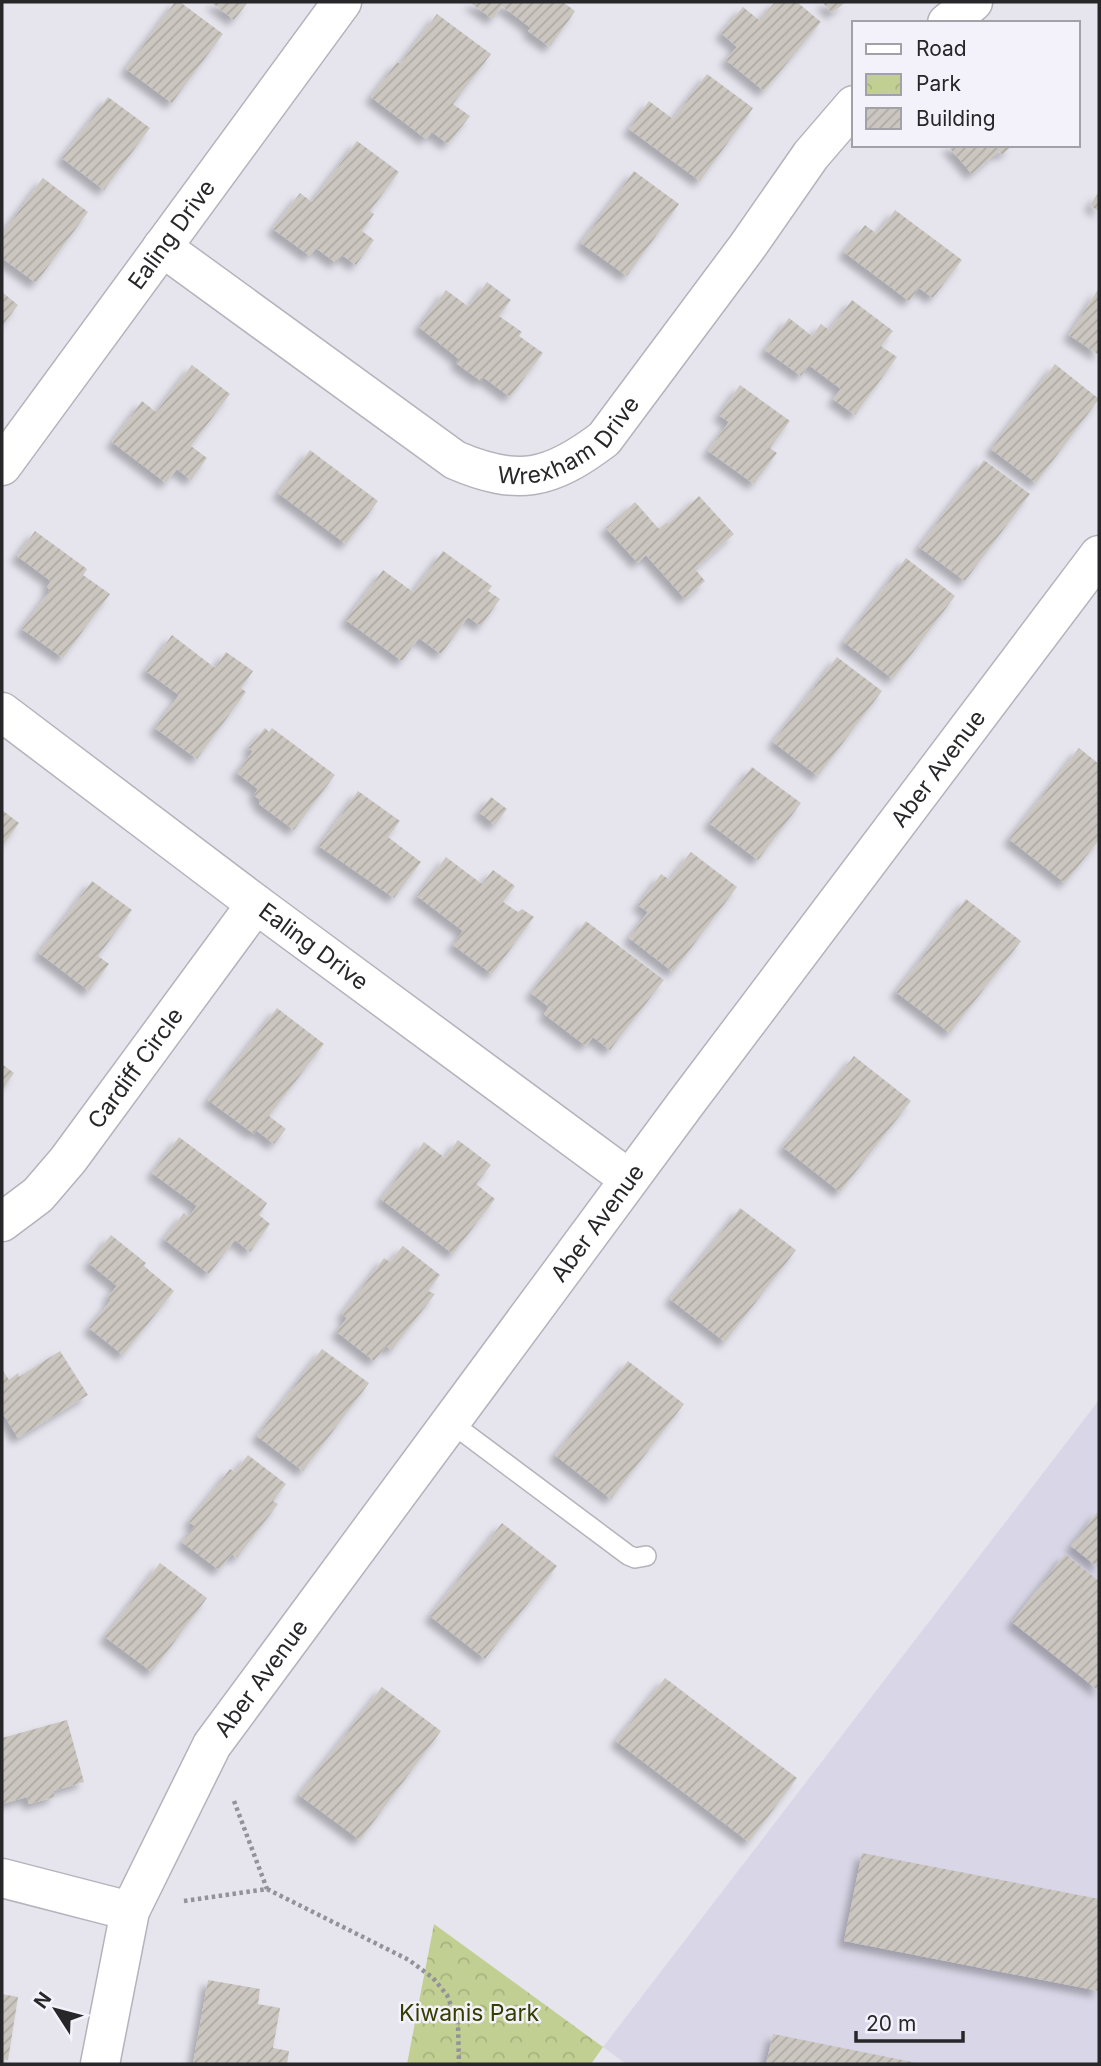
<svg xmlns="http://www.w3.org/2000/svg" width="1101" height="2066" font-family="Inter,sans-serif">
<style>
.built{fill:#d9d7e7}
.park{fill:url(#park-crowns)}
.building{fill:url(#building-hatch);filter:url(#shadow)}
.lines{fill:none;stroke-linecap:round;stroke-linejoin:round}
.service-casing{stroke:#b4b3bb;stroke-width:22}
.minor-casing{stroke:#b4b3bb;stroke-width:41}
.path{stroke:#939299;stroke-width:4.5;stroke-dasharray:3.5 3.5;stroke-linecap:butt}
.service{stroke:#fff;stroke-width:19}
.minor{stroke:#fff;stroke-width:38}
.labels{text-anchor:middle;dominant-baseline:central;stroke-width:5;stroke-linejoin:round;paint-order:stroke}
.street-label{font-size:23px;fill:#27272a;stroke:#f3f2fb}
.park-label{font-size:23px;fill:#353d00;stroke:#f3f2fb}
</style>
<defs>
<pattern id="park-crowns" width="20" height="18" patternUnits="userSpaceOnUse" patternTransform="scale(1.75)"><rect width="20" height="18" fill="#c2cf93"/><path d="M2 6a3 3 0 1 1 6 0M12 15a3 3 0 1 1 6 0" fill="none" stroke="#a7b27f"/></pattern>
<pattern id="building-hatch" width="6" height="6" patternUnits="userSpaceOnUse" patternTransform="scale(1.75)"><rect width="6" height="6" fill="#cbc6bf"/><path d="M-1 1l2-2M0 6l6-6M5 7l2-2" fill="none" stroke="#aeaaa4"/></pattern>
<filter id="shadow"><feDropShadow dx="-6" dy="6" stdDeviation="3.5" flood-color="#0004"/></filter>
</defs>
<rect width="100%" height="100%" fill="#e6e5ee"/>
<!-- built -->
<path class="built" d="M 1099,1400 L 1099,2064 L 626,2064 L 603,2047 Z"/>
<!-- park -->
<path class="park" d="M 434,1924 L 603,2047 L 591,2064 L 407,2064 Z"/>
<!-- building -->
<path class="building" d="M 175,2 L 180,2 L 223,34 L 172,103 L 126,69 Z
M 211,2 L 248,2 L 234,20 Z
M 469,2 L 563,2 L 575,11 L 550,47 L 528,31 L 531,28 L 502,6 L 493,19 Z
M 775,2 L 797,2 L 821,22 L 764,91 L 726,60 L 737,47 L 721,33 L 743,7 L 759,20 Z
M 822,2 L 846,2 L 832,13 Z
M 437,14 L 491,54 L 453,104 L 470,116 L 448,144 L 432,132 L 426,139 L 371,97 L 397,62 L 400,64 Z
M 707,74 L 753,108 L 700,181 L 629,129 L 649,101 L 673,119 Z
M 108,97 L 150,128 L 104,190 L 62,158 Z
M 357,141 L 399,172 L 370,211 L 374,214 L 362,231 L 374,240 L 356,265 L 342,255 L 336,263 L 316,248 L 310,256 L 273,229 L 300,193 L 312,202 Z
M 947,145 L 1013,145 L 1002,155 L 999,151 L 972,174 Z
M 634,171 L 679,204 L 627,276 L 581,243 Z
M 43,178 L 88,212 L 36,283 L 2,258 L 2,234 Z
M 1099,192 L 1099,212 L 1090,205 Z
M 895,210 L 962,260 L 933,298 L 919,288 L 909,301 L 844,252 L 865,225 L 877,234 Z
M 487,282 L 511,300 L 499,316 L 522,332 L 519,336 L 543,353 L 510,397 L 483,377 L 481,381 L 456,363 L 459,359 L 419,327 L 446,290 L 469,307 Z
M 1099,288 L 1099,355 L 1069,335 Z
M 2,292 L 18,305 L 2,326 Z
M 852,300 L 893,331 L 881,346 L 897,357 L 855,415 L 833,399 L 841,389 L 809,365 L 801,376 L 765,350 L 789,318 L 812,336 L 821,324 L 829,330 Z
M 1055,364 L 1099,399 L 1036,483 L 991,449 Z
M 192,365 L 230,394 L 191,446 L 207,458 L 191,480 L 177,469 L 166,483 L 112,442 L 142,401 L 156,412 Z
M 740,385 L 790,421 L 770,448 L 777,453 L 754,484 L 708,451 L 729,422 L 719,415 Z
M 310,450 L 378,501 L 346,544 L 278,493 Z
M 984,460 L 1030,494 L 965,581 L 919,547 Z
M 699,496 L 734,534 L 695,569 L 705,581 L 685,599 L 646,555 L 638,563 L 606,528 L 635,502 L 659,529 L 667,522 L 668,524 Z
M 35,531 L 87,569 L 83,575 L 110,594 L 63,658 L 22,629 L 50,590 L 47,587 L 51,581 L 17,556 Z
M 443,551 L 492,586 L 488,591 L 500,599 L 481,626 L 468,617 L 441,654 L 419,638 L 402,661 L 346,620 L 383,570 L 413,592 Z
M 906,558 L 955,596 L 893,679 L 844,642 Z
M 172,635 L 215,668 L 226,652 L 253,671 L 241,688 L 246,692 L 197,759 L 155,728 L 179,695 L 146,671 Z
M 837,657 L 882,691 L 818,776 L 773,742 Z
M 265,728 L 269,732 L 272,728 L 335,775 L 294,830 L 259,804 L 260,800 L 254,795 L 258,789 L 237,773 L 253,751 L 248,748 Z
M 1079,748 L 1099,764 L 1099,840 L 1065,883 L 1009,839 Z
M 752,767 L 801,803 L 758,860 L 709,823 Z
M 358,791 L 400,821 L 388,837 L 421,862 L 394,898 L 319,846 Z
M 491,797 L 507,809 L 495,825 L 479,812 Z
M 2,810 L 19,823 L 2,847 Z
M 691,852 L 737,887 L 673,972 L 629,938 L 648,912 L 638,905 L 661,874 L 670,880 Z
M 446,857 L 482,884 L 493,870 L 515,886 L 503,902 L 518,912 L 522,909 L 534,917 L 492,974 L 453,945 L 463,931 L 417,896 Z
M 92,881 L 132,910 L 98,956 L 109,964 L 89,991 L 39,953 Z
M 966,899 L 1021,941 L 950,1033 L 896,992 Z
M 586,921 L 664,980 L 610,1050 L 593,1037 L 586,1046 L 544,1014 L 549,1007 L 531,993 Z
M 277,1008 L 324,1044 L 269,1116 L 286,1129 L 274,1144 L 256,1130 L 254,1134 L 208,1100 Z
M 854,1056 L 911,1101 L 840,1192 L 783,1147 Z
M 2,1064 L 14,1073 L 2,1090 Z
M 179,1137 L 267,1203 L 259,1215 L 270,1224 L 250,1252 L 235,1240 L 209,1274 L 164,1239 L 184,1213 L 189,1217 L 197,1206 L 152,1173 Z
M 458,1140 L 491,1165 L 476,1184 L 495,1199 L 453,1254 L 381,1199 L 424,1142 L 445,1158 Z
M 740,1208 L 796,1250 L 725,1342 L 670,1299 Z
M 111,1235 L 146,1263 L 144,1266 L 174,1291 L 123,1355 L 89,1328 L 111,1300 L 108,1297 L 117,1286 L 89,1263 Z
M 403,1246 L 440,1275 L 428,1291 L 435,1294 L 392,1350 L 386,1346 L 374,1361 L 337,1332 L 347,1318 L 342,1314 L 384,1258 L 390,1262 Z
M 322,1349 L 369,1383 L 303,1471 L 257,1436 Z
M 60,1351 L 88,1395 L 18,1438 L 2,1412 L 2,1369 L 9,1380 L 18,1373 L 19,1377 Z
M 628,1361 L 684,1404 L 611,1499 L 555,1455 Z
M 248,1455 L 286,1484 L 273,1501 L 278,1504 L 237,1558 L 232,1554 L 219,1570 L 182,1542 L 195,1526 L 189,1522 L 230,1469 L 235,1472 Z
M 1099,1510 L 1099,1568 L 1071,1546 Z
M 502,1523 L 557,1566 L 485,1659 L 430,1616 Z
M 1065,1554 L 1099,1581 L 1099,1691 L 1012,1622 Z
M 160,1563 L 207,1598 L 152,1672 L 105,1637 Z
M 665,1678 L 797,1778 L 749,1842 L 616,1741 Z
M 382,1687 L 441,1731 L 360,1840 L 299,1795 Z
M 67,1720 L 84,1782 L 53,1791 L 55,1797 L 29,1804 L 27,1797 L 2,1804 L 2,1738 Z
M 862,1853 L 1099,1899 L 1099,1991 L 844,1941 Z
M 208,1980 L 260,1989 L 258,2004 L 280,2008 L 273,2048 L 289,2051 L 287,2064 L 193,2064 Z
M 2,1994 L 18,1997 L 8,2060 L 2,2059 Z
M 773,2034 L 917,2063 L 917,2064 L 766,2064 Z"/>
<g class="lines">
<!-- service casing -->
<g class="service-casing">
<path id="service" d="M 450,1422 L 628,1555 L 635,1558 L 646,1556"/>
</g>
<!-- minor casing -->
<g class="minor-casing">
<g id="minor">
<path d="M 947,23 L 973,2"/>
<path id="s1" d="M 162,247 L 455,460 C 518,487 550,480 604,439 L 747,247 L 811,155 L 854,105"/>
<path id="s2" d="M 2,466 L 342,2"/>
<path id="s3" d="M 2,712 L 256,904 L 629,1179"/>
<path id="s4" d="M 2,1222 L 38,1195 L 68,1160 L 256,904"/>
<path d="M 2,1878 L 130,1911"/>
<path id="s5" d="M 100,2064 L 130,1911 L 212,1745 L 686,1103 L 1099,555"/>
</g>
</g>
<!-- path -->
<path class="path" d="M 234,1801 L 267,1889
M 184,1901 L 267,1889 L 409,1960 L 433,1978 L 447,1995 L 458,2024 L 459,2064"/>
<!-- service -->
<use href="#service" class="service"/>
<!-- minor -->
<use href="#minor" class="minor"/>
</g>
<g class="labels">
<!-- street labels -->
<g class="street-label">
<text stroke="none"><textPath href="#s2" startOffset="287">Ealing Drive</textPath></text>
<text stroke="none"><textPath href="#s1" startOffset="490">Wrexham Drive</textPath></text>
<text stroke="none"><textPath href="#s5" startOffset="1558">Aber Avenue</textPath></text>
<text stroke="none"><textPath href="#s3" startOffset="390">Ealing Drive</textPath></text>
<text stroke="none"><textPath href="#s4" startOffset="205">Cardiff Circle</textPath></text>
<text stroke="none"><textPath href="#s5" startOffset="990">Aber Avenue</textPath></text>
<text stroke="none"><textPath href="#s5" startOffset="424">Aber Avenue</textPath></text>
</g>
<!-- park labels -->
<g class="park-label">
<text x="469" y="2013">Kiwanis Park</text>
</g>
</g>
<!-- border -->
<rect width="1101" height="2066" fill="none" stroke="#27272a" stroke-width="7"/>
<!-- legend -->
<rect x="852" y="21" width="228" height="126" fill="#f3f2fb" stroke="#a1a1a7" stroke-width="2"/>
<rect x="866" y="44" width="35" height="10" fill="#ffffff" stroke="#a1a1a7" stroke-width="2"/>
<text x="916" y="56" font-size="21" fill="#27272a">Road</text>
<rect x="866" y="74" width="35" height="21" fill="url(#park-crowns)" stroke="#a1a1a7" stroke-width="2"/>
<text x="916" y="91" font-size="21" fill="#27272a">Park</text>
<rect x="866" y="108" width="35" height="21" fill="url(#building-hatch)" stroke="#a1a1a7" stroke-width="2"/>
<text x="916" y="126" font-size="21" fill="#27272a">Building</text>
<!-- north arrow -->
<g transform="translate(56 2010) rotate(306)" stroke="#f3f2fb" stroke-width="5" paint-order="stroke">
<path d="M0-5L12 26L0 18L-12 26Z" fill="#27272a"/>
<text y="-10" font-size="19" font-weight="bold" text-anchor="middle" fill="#27272a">N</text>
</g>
<!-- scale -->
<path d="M856 2031v10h107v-10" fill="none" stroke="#27272a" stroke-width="3.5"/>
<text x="866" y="2031" font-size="21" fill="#27272a" stroke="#f3f2fb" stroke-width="5" paint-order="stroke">20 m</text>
</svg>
